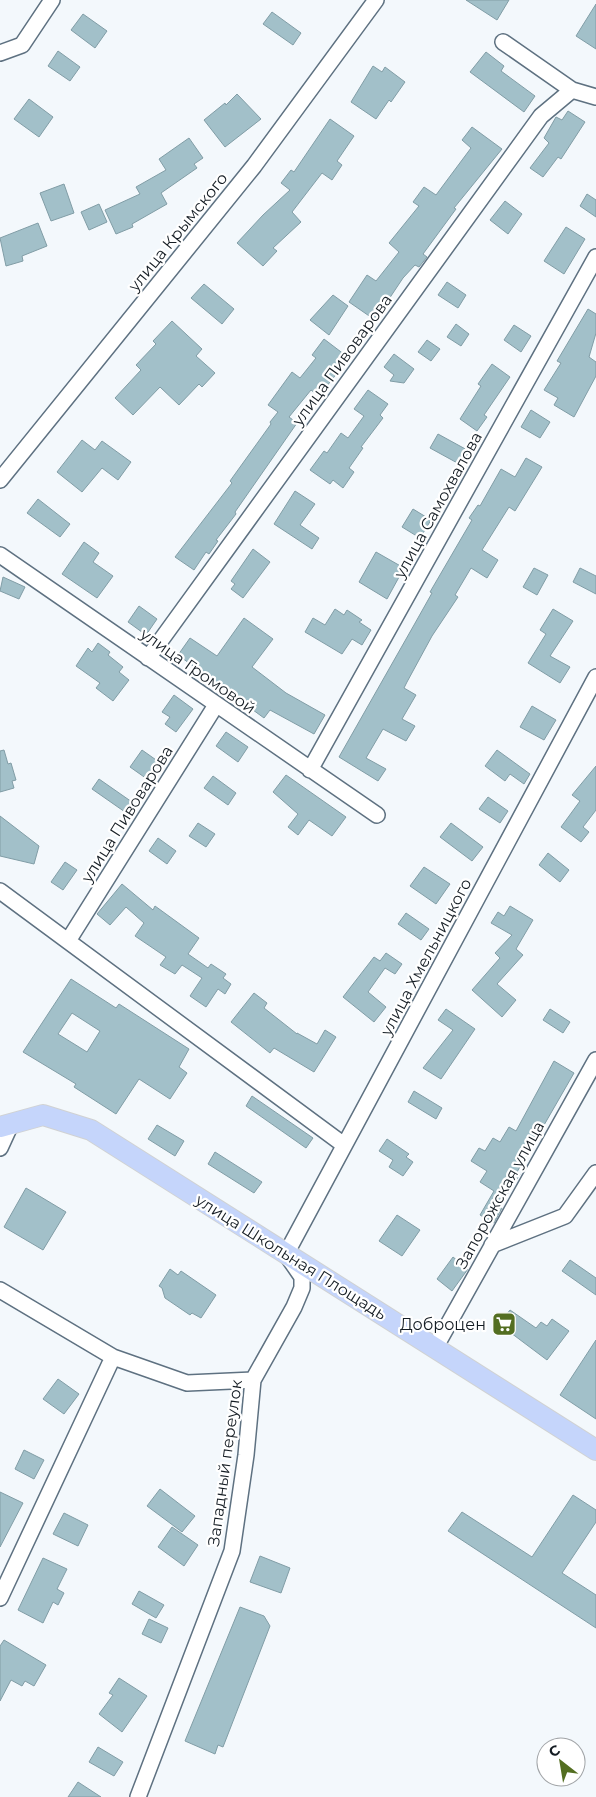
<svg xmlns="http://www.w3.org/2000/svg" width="596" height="1797" font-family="Montserrat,sans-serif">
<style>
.building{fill:#a2c0c9;stroke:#819da6;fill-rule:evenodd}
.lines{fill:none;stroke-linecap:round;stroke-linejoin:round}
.minor-casing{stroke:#5e7181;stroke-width:18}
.major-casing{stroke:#d0d2d3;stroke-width:22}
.minor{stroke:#fff;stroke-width:15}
.major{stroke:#c5d5fb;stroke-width:20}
.labels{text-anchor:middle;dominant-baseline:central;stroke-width:4.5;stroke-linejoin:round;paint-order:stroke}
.street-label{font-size:16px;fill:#141c23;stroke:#fff}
.poi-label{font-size:16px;fill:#141c23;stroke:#fff;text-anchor:end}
</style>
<rect width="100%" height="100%" fill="#f3f8fc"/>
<!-- building -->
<path class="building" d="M 466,0 L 509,0 L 497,20 Z
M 596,4 L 596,49 L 576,36 Z
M 272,12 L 301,33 L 293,45 L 263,24 Z
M 83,14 L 107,31 L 95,48 L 71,30 Z
M 58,51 L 80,67 L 70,81 L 48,66 Z
M 486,52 L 504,66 L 501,71 L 535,96 L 524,112 L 470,72 Z
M 373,66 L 382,72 L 385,67 L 405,82 L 391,102 L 389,100 L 376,119 L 351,102 Z
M 237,94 L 261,119 L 225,147 L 204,120 L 225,103 L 226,105 Z
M 29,99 L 53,117 L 39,137 L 14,119 Z
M 568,111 L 585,122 L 561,159 L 558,157 L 543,177 L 530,168 L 549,143 L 544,138 L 556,117 L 562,120 Z
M 330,119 L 354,136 L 337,161 L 342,165 L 332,180 L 322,173 L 292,212 L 301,222 L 273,248 L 277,251 L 263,266 L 237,243 L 263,215 L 290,190 L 281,183 L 291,170 L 294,172 Z
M 472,127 L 502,149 L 454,208 L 456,209 L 423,254 L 427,257 L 419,267 L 415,265 L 403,278 L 375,320 L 349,302 L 367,275 L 376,281 L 399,252 L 389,243 L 419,206 L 413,202 L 424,187 L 436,195 L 471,148 L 462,140 Z
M 189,138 L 203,158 L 194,164 L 197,168 L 161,193 L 167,204 L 132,224 L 133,227 L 116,234 L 105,210 L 140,194 L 136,187 L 166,170 L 159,159 Z
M 64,184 L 74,213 L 51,221 L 40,193 Z
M 587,194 L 596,200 L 596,217 L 580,206 Z
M 505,201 L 522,214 L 508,234 L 490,220 Z
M 99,204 L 107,222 L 89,230 L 81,212 Z
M 38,223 L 47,246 L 22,256 L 23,261 L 6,266 L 0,238 Z
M 566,227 L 585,239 L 564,274 L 544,261 Z
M 447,282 L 466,295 L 458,308 L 438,295 Z
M 204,284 L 234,309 L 222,324 L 191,298 Z
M 333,295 L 348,306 L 329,335 L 310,320 Z
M 588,309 L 596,314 L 596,333 L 589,357 L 596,362 L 596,376 L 574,417 L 554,405 L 558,398 L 544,390 L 561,363 L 557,361 Z
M 172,321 L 202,349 L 196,356 L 215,373 L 202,387 L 199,384 L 179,405 L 160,387 L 133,415 L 115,398 L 141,370 L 136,365 L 156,344 L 153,341 Z
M 456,324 L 469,334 L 461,346 L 447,337 Z
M 514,325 L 531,336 L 521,352 L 504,340 Z
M 324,339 L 349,358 L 319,396 L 311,390 L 289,417 L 297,423 L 235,512 L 236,514 L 216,540 L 218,541 L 209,554 L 206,552 L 194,570 L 175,557 L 232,483 L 230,481 L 271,424 L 270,422 L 278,412 L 268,405 L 292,372 L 300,378 L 316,358 L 312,355 Z
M 427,340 L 440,349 L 431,361 L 418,352 Z
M 394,354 L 414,369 L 404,383 L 390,381 L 394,375 L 384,367 Z
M 492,364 L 510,377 L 484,415 L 487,417 L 477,431 L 460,419 L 481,386 L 478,384 Z
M 368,390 L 388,404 L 380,415 L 383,418 L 361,447 L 363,448 L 349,468 L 354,472 L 343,488 L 333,480 L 330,484 L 310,470 L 324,451 L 327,453 L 341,433 L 348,438 L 364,416 L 354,409 Z
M 531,410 L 550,422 L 540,438 L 521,427 Z
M 438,434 L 469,451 L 461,465 L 430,448 Z
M 82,440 L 95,450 L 102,441 L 131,462 L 118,480 L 102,468 L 82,492 L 57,472 Z
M 526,458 L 542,467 L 515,511 L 509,507 L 482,550 L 498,560 L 487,578 L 471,568 L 455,595 L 458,597 L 432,636 L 407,682 L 404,688 L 416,695 L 402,719 L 415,726 L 406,741 L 383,729 L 366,758 L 386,769 L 378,781 L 339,757 L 414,625 L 432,593 L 430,592 L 472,520 L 469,518 L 478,505 L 480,506 L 501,469 L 515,477 Z
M 295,491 L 315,504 L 300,525 L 319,538 L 312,549 L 274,524 Z
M 38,499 L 70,524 L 60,537 L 27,513 Z
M 413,509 L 431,520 L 420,538 L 402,527 Z
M 84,542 L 99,553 L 93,562 L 113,576 L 97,598 L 62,574 Z
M 253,549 L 270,562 L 243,598 L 231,589 L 235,584 L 231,581 Z
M 376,552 L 404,568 L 387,599 L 359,582 Z
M 534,568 L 548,575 L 537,595 L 523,587 Z
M 580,568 L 596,576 L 596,594 L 573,582 Z
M 3,577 L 25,587 L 19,599 L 0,591 Z
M 139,606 L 157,619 L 146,635 L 128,622 Z
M 335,609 L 344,615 L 347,610 L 362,620 L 359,622 L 371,630 L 362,645 L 352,639 L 342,654 L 305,632 L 313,618 L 325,625 Z
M 553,609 L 573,621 L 550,656 L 570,667 L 560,683 L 528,663 L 546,634 L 540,630 Z
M 244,618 L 273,639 L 252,667 L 286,693 L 325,715 L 314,734 L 270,710 L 264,718 L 178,655 L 190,638 L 217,656 Z
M 98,643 L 110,652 L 108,655 L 123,667 L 119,672 L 129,680 L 113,701 L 96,688 L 100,683 L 76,666 L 88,648 L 92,652 Z
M 174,695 L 193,709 L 176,732 L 165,724 L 170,717 L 162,712 Z
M 532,706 L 556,720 L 544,740 L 520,727 Z
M 226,732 L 248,747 L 238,762 L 216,746 Z
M 4,750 L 8,764 L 11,763 L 16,780 L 12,781 L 14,788 L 0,792 L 0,751 Z
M 142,750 L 159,762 L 147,779 L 130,767 Z
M 497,750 L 530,774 L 524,784 L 510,774 L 505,781 L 485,766 Z
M 596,766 L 596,810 L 583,827 L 589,832 L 581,842 L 561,827 L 580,801 L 572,795 Z
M 286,775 L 346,817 L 332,836 L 309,820 L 298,835 L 288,827 L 298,814 L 273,792 Z
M 213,776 L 236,793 L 228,805 L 204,788 Z
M 99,779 L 132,802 L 125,812 L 92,789 Z
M 488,797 L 508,811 L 500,823 L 479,809 Z
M 0,816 L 39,846 L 34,864 L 0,856 Z
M 198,823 L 215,834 L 206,847 L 189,836 Z
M 451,823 L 483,847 L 472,861 L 440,837 Z
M 158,838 L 176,851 L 167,864 L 149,851 Z
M 548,853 L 569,870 L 560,882 L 539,865 Z
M 65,862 L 77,870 L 63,890 L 51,882 Z
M 424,867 L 450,884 L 436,904 L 410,886 Z
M 122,884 L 153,910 L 155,906 L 199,938 L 188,954 L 208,968 L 211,964 L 226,974 L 223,978 L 231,984 L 225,994 L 218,989 L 206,1007 L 190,996 L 202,978 L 182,965 L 175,974 L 160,965 L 166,957 L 135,936 L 144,923 L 126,907 L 110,925 L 97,914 Z
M 510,906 L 533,920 L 516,949 L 523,955 L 497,984 L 516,1000 L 502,1017 L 472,990 L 500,958 L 495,953 L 512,935 L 491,923 L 498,912 L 504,916 Z
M 406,913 L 429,929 L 421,940 L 398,924 Z
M 386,953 L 402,964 L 395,974 L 385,968 L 368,992 L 386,1007 L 374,1022 L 343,997 L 374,957 L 380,961 Z
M 71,979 L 116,1008 L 119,1004 L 189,1049 L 179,1067 L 187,1073 L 170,1099 L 139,1079 L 116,1114 L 74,1087 L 76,1084 L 23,1052 ZM 72,1013 L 100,1031 L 87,1052 L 58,1034 Z
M 254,993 L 267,1003 L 264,1008 L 297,1034 L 297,1033 L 317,1044 L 325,1030 L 336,1037 L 314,1072 L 274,1048 L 270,1053 L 231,1022 Z
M 446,1009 L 475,1029 L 441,1079 L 423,1068 L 453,1030 L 438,1020 Z
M 550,1009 L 570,1022 L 563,1033 L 543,1020 Z
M 554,1061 L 574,1073 L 517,1172 L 520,1174 L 499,1207 L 502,1208 L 494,1223 L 480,1215 L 494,1191 L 480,1182 L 487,1171 L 471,1161 L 479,1148 L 485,1151 L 493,1138 L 500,1142 L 509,1127 L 516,1131 Z
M 414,1091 L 442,1108 L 436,1119 L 408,1102 Z
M 252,1096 L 313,1138 L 306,1148 L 246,1106 Z
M 157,1125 L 184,1141 L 175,1156 L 148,1139 Z
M 387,1139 L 409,1154 L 406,1157 L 413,1162 L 403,1176 L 389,1167 L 393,1160 L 379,1151 Z
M 215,1152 L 262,1182 L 254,1193 L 208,1164 Z
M 26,1188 L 66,1212 L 43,1250 L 4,1227 Z
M 397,1215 L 420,1230 L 402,1256 L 379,1241 Z
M 453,1257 L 468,1269 L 452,1291 L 437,1279 Z
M 570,1260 L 596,1278 L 596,1295 L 562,1271 Z
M 170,1269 L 178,1275 L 181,1271 L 216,1295 L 201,1318 L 192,1313 L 190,1315 L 165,1298 L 162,1288 L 159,1286 Z
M 510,1310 L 536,1328 L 541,1322 L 547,1326 L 552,1319 L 569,1331 L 547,1360 L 499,1324 Z
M 596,1340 L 596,1419 L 560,1395 Z
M 58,1379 L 79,1394 L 64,1414 L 43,1399 Z
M 24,1450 L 44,1460 L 34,1479 L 15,1469 Z
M 160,1489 L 195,1516 L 182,1532 L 147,1506 Z
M 0,1492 L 23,1503 L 0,1547 Z
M 573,1495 L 596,1510 L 596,1522 L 562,1573 L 596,1595 L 596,1628 L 448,1531 L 462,1512 L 532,1557 Z
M 64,1513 L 88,1525 L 78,1546 L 53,1534 Z
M 172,1527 L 198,1545 L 184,1566 L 158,1547 Z
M 260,1556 L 290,1568 L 281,1593 L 250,1582 Z
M 43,1558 L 67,1569 L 57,1589 L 64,1593 L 58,1605 L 53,1602 L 43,1623 L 18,1610 Z
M 139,1591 L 164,1605 L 156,1618 L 132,1604 Z
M 240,1607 L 264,1616 L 270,1626 L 223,1747 L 218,1745 L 215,1754 L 185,1741 Z
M 149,1619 L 168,1628 L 161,1643 L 142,1634 Z
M 4,1640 L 46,1665 L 34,1686 L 25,1681 L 22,1686 L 11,1680 L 0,1701 L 0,1646 Z
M 119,1678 L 147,1696 L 122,1732 L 99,1714 L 113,1695 L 109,1693 Z
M 98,1747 L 123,1762 L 114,1776 L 89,1762 Z
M 78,1782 L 101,1797 L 68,1797 Z"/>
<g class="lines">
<!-- minor casing -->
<g class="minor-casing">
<path id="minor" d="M 503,42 L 572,90 L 596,97
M 0,53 L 22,45 L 52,0
M 0,480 L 254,166 L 376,0
M 0,555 L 377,815
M 148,658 L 541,116 L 572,90
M 310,770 L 596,257
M 0,891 L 344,1145
M 68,941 L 216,705
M 0,1148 L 11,1124
M 492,1245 L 565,1216 L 596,1173
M 0,1290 L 113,1357 L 187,1383 L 253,1380
M 435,1348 L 596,1060
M 0,1598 L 113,1357
M 138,1797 L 232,1551 L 246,1455 L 253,1380 L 294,1307 L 302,1288 L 302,1277 L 286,1254 L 596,677"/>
</g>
<!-- major casing -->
<g class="major-casing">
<path id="major" d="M 0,1127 L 43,1115 L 91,1130 L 596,1450"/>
</g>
<!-- minor -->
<use href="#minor" class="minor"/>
<!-- major -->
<use href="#major" class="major"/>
</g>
<!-- icons -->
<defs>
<g id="supermarket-square" transform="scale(1.25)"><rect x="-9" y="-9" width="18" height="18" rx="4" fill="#536e21" stroke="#fff"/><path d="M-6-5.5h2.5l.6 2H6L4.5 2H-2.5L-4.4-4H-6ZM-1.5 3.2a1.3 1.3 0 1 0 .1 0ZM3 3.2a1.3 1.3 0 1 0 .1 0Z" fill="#fff"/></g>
</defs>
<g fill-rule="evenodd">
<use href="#supermarket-square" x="504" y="1324"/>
</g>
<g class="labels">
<!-- street labels -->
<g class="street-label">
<text transform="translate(178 232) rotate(-51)">улица Крымского</text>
<text transform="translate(342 360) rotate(-54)">улица Пивоварова</text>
<text transform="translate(438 505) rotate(-61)">улица Самохвалова</text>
<text transform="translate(198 671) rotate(35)">улица Громовой</text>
<text transform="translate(127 814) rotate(-58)">улица Пивоварова</text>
<text transform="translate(426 957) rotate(-62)">улица Хмельницкого</text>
<text transform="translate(500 1195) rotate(-61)">Запорожская улица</text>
<text transform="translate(291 1257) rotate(32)">улица Школьная Площадь</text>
<text transform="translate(225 1463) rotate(-82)">Западный переулок</text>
</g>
<!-- poi labels -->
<g class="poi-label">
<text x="486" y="1324">Доброцен</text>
</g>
</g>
<!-- north arrow -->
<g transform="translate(561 1762) rotate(329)"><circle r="24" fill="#ffffff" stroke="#a1a4a7"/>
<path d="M0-4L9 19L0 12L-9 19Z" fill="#536e21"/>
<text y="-8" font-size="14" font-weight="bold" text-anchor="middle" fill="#141c23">С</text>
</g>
</svg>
